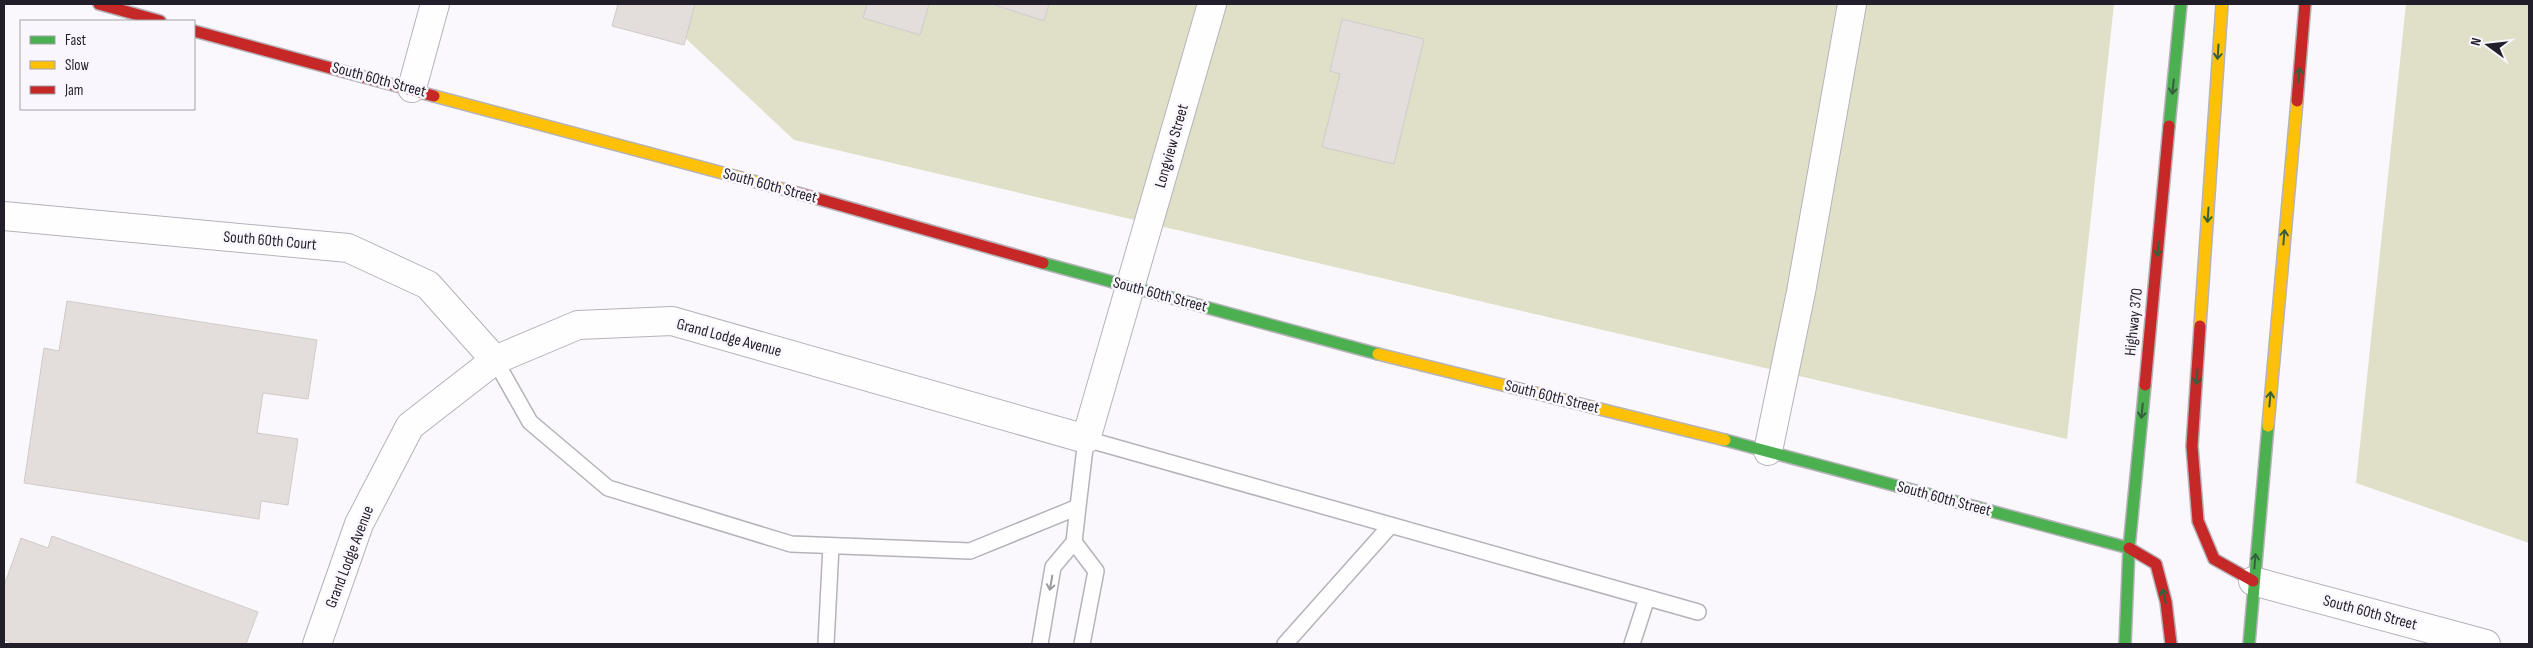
<svg xmlns="http://www.w3.org/2000/svg" width="2533" height="648" font-family="'Sofia Sans Condensed',sans-serif">
<style>
.forest{fill:#e0e0c8}
.building{fill:#e3dedc;stroke:#d0cbc9}
.lines{fill:none;stroke-linecap:round;stroke-linejoin:round}
.lane-casing{stroke:#b5b2b9;stroke-width:18}
.street-casing{stroke:#b5b2b9;stroke-width:30}
.fast-casing{stroke:#b5b2b9;stroke-width:14}
.slow-casing{stroke:#b5b2b9;stroke-width:14}
.jam-casing{stroke:#b5b2b9;stroke-width:14}
.lane{stroke:#fefeff;stroke-width:15}
.street{stroke:#fefeff;stroke-width:28}
.fast{stroke:#4caf50;stroke-width:11}
.slow{stroke:#ffc107;stroke-width:11}
.jam{stroke:#c62828;stroke-width:11}
.oneway{stroke:#35603b}
.oneway2{stroke:#9b9a9f}
.labels{text-anchor:middle;dominant-baseline:central;stroke-width:5;stroke-linejoin:round;paint-order:stroke}
.street-label{font-size:16px;fill:#231f2a;stroke:#f9f7fd}
</style>
<rect width="100%" height="100%" fill="#faf8fc"/>
<!-- forest -->
<path class="forest" d="M 649,4 L 2114,4 L 2067,439 L 794,140 Z
M 2406,4 L 2529,4 L 2529,543 L 2356,483 Z"/>
<!-- building -->
<path class="building" d="M 618,4 L 695,4 L 684,45 L 612,26 Z
M 867,4 L 929,4 L 920,35 L 863,18 Z
M 992,4 L 1049,4 L 1044,21 Z
M 1342,19 L 1424,39 L 1394,164 L 1322,147 L 1340,74 L 1330,71 Z
M 67,301 L 317,340 L 308,399 L 263,393 L 257,433 L 298,439 L 288,505 L 261,501 L 259,519 L 24,483 L 44,348 L 59,351 Z
M 52,536 L 258,612 L 246,644 L 15,644 L 4,640 L 4,586 L 21,538 L 48,548 Z"/>
<g class="lines">
<!-- lane casing -->
<g class="lane-casing">
<path id="lane" d="M 495,360 L 530,422 L 608,488 L 791,544 L 970,551 L 1078,507 L 1086,439 L 1698,612
M 1074,542 L 1096,571 L 1082,644
M 826,644 L 831,546
M 1040,644 L 1053,567 L 1074,542 L 1078,507
M 1285,644 L 1391,525
M 1632,644 L 1647,598"/>
</g>
<!-- street casing -->
<g class="street-casing">
<path id="street" d="M 412,88 L 435,4
M 4,216 L 348,248 L 428,285 L 495,360
M 1768,451 L 1801,292 L 1852,4
M 2253,581 L 2486,644
M 317,644 L 359,524 L 410,426 L 495,360 L 578,325 L 672,321 L 1086,439 L 1212,4"/>
</g>
<!-- fast casing -->
<g class="fast-casing">
<path id="fast" d="M 2169,126 L 2181,4
M 1043,263 L 1378,354
M 1725,440 L 2129,548
M 2125,644 L 2129,548 L 2145,385
M 2249,644 L 2268,426"/>
</g>
<!-- slow casing -->
<g class="slow-casing">
<path id="slow" d="M 434,96 L 794,192
M 2200,326 L 2222,4
M 1378,354 L 1725,440
M 2268,426 L 2297,101"/>
</g>
<!-- jam casing -->
<g class="jam-casing">
<path id="jam" d="M 99,4 L 160,21
M 194,31 L 434,96
M 2297,101 L 2305,4
M 794,192 L 1043,263
M 2200,326 L 2192,446 L 2198,521 L 2214,559 L 2253,581
M 2145,385 L 2169,126
M 2129,548 L 2156,564 L 2166,602 L 2171,644"/>
</g>
<!-- lane -->
<use href="#lane" class="lane"/>
<!-- street -->
<use href="#street" class="street"/>
<!-- fast -->
<use href="#fast" class="fast"/>
<!-- slow -->
<use href="#slow" class="slow"/>
<!-- jam -->
<use href="#jam" class="jam"/>
</g>
<!-- one-way arrows -->
<defs><path id="oneway-shaft" d="M-6 0H5M1.5-3L5.5 0L1.5 3" fill="none" stroke-width="1.6" stroke-linecap="round" stroke-linejoin="round" transform="scale(1.25)"/></defs>
<g class="oneway">
<use href="#oneway-shaft" transform="translate(2218 52) rotate(94)"/>
<use href="#oneway-shaft" transform="translate(2299 75) rotate(-85)"/>
<use href="#oneway-shaft" transform="translate(2173 87) rotate(96)"/>
<use href="#oneway-shaft" transform="translate(2208 215) rotate(94)"/>
<use href="#oneway-shaft" transform="translate(2284 237) rotate(-85)"/>
<use href="#oneway-shaft" transform="translate(2158 249) rotate(96)"/>
<use href="#oneway-shaft" transform="translate(2197 377) rotate(94)"/>
<use href="#oneway-shaft" transform="translate(2270 399) rotate(-85)"/>
<use href="#oneway-shaft" transform="translate(2142 411) rotate(96)"/>
<use href="#oneway-shaft" transform="translate(2255 561) rotate(-85)"/>
<use href="#oneway-shaft" transform="translate(2164 596) rotate(-104)"/>
</g>
<use class="oneway2" href="#oneway-shaft" transform="translate(1051 583) rotate(100)"/>
<g class="labels">
<!-- street labels -->
<g class="street-label">
<text transform="translate(379 80) rotate(15)">South 60th Street</text>
<text transform="translate(1172 146) rotate(-74)">Longview Street</text>
<text transform="translate(770 186) rotate(15)">South 60th Street</text>
<text transform="translate(270 241) rotate(5)">South 60th Court</text>
<text transform="translate(1160 295) rotate(15)">South 60th Street</text>
<text transform="translate(2134 322) rotate(-84)">Highway 370</text>
<text transform="translate(729 338) rotate(15)">Grand Lodge Avenue</text>
<text transform="translate(1552 397) rotate(14)">South 60th Street</text>
<text transform="translate(1944 499) rotate(15)">South 60th Street</text>
<text transform="translate(350 557) rotate(-69)">Grand Lodge Avenue</text>
<text transform="translate(2370 613) rotate(15)">South 60th Street</text>
</g>
</g>
<!-- border -->
<rect width="2533" height="648" fill="none" stroke="#231f2a" stroke-width="10"/>
<!-- legend -->
<rect x="20" y="20" width="175" height="90" fill="#f9f7fd" stroke="#a3a1a9"/>
<rect x="30" y="36" width="25" height="8" fill="#4caf50" stroke="#a3a1a9"/>
<text x="65" y="45" font-size="15" fill="#231f2a">Fast</text>
<rect x="30" y="61" width="25" height="8" fill="#ffc107" stroke="#a3a1a9"/>
<text x="65" y="70" font-size="15" fill="#231f2a">Slow</text>
<rect x="30" y="86" width="25" height="8" fill="#c62828" stroke="#a3a1a9"/>
<text x="65" y="95" font-size="15" fill="#231f2a">Jam</text>
<!-- north arrow -->
<g transform="translate(2488 45) rotate(285)" stroke="#f9f7fd" stroke-width="4" paint-order="stroke">
<path d="M0-4L9 19L0 12L-9 19Z" fill="#231f2a"/>
<text y="-8" font-size="14" font-weight="bold" text-anchor="middle" fill="#231f2a">N</text>
</g>
</svg>
